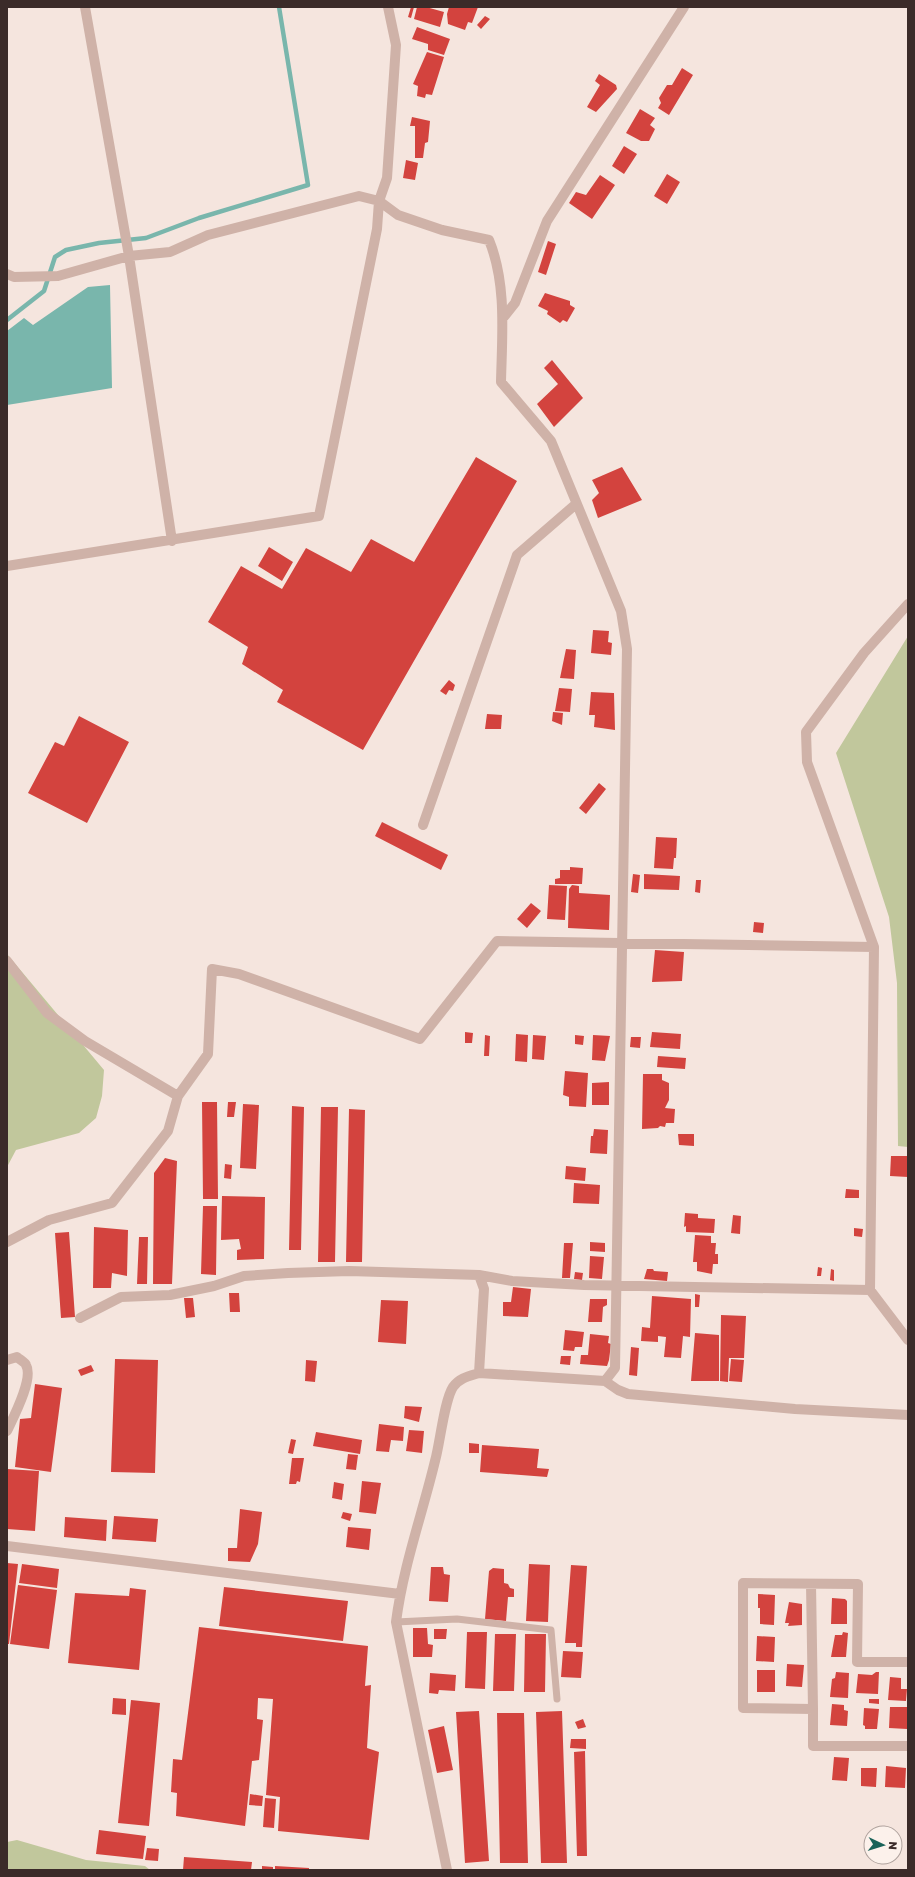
<svg xmlns="http://www.w3.org/2000/svg" width="915" height="1877" font-family="'Golos Text',sans-serif">
<style>
.green{fill:#c1c79c}
.water{fill:#79b6ac}
.lines{fill:none;stroke-linecap:round;stroke-linejoin:round}
.stream{stroke:#79b6ac;stroke-width:4.5}
.building{fill:#d3433e}
.lane{stroke:#cfb2a8;stroke-width:7}
.street{stroke:#cfb2a8;stroke-width:10}
</style>
<rect width="100%" height="100%" fill="#f5e5de"/>
<!-- green -->
<path class="green" d="M 908,636 L 908,1147 L 898,1146 L 897,983 L 889,917 L 836,753 Z
M 7,954 L 104,1070 L 102,1096 L 96,1118 L 79,1133 L 16,1150 L 7,1167 Z
M 17,1840 L 86,1860 L 145,1866 L 150,1870 L 7,1870 L 7,1842 Z"/>
<!-- water -->
<path class="water" d="M 110,285 L 112,388 L 7,405 L 7,331 L 24,318 L 33,325 L 88,287 Z"/>
<g class="lines">
<!-- stream -->
<path class="stream" d="M 7,320 L 44,291 L 55,257 L 66,250 L 99,243 L 146,238 L 199,218 L 308,185 L 279,7"/>
</g>
<!-- building -->
<path class="building" d="M 411,7 L 414,7 L 411,18 L 408,17 Z
M 417,7 L 426,7 L 444,12 L 440,27 L 414,19 Z
M 449,7 L 478,7 L 472,23 L 468,22 L 465,30 L 448,24 L 447,14 Z
M 485,16 L 490,19 L 481,29 L 477,25 Z
M 417,27 L 450,39 L 444,55 L 428,50 L 428,44 L 412,39 Z
M 427,52 L 444,57 L 432,95 L 426,94 L 425,98 L 417,96 L 418,86 L 413,84 Z
M 682,68 L 693,75 L 669,115 L 658,108 L 661,103 L 659,98 L 667,85 L 672,85 Z
M 599,74 L 616,85 L 617,89 L 596,112 L 587,107 L 600,85 L 595,81 Z
M 640,109 L 655,118 L 650,125 L 655,129 L 649,141 L 641,141 L 626,133 Z
M 412,117 L 430,121 L 428,142 L 425,143 L 423,158 L 415,158 L 415,126 L 410,126 Z
M 624,146 L 637,154 L 624,174 L 612,166 Z
M 406,160 L 418,163 L 415,180 L 403,178 Z
M 667,174 L 680,182 L 667,204 L 654,196 Z
M 600,175 L 615,185 L 592,219 L 569,203 L 576,192 L 586,195 Z
M 548,241 L 556,244 L 546,275 L 538,272 Z
M 545,293 L 570,301 L 570,305 L 575,308 L 567,322 L 563,320 L 560,323 L 547,314 L 548,311 L 538,306 Z
M 552,360 L 583,398 L 554,427 L 537,404 L 558,384 L 544,368 Z
M 476,457 L 517,481 L 363,750 L 277,702 L 283,690 L 242,664 L 248,647 L 208,622 L 241,566 L 282,589 L 306,548 L 351,572 L 371,539 L 414,562 Z
M 622,467 L 642,500 L 598,518 L 592,500 L 599,493 L 592,480 Z
M 269,547 L 293,562 L 282,581 L 258,566 Z
M 593,630 L 609,631 L 608,642 L 612,643 L 611,655 L 591,653 Z
M 566,649 L 576,650 L 574,679 L 560,678 Z
M 449,680 L 455,685 L 453,691 L 449,690 L 446,695 L 440,691 Z
M 559,688 L 572,689 L 570,712 L 555,711 Z
M 591,692 L 614,693 L 615,730 L 594,727 L 595,715 L 589,715 Z
M 553,712 L 563,713 L 562,725 L 552,721 Z
M 487,714 L 502,715 L 501,729 L 485,729 Z
M 79,716 L 129,742 L 87,823 L 28,793 L 55,742 L 64,746 Z
M 599,783 L 606,789 L 586,814 L 579,808 Z
M 382,822 L 448,855 L 441,870 L 375,836 Z
M 656,837 L 677,838 L 676,858 L 674,858 L 673,869 L 654,868 Z
M 570,867 L 583,868 L 582,884 L 555,884 L 555,879 L 560,878 L 560,870 L 570,870 Z
M 633,874 L 640,875 L 638,893 L 631,892 Z
M 644,874 L 680,876 L 679,890 L 644,889 Z
M 696,880 L 701,880 L 700,893 L 695,892 Z
M 549,885 L 567,886 L 565,920 L 547,919 Z
M 572,885 L 579,886 L 579,893 L 610,895 L 609,930 L 568,928 L 569,889 Z
M 531,903 L 541,911 L 527,928 L 517,919 Z
M 754,922 L 764,923 L 763,933 L 753,932 Z
M 655,950 L 684,952 L 682,981 L 652,982 Z
M 465,1032 L 473,1033 L 472,1043 L 465,1043 Z
M 652,1032 L 681,1034 L 680,1049 L 650,1047 Z
M 516,1034 L 528,1035 L 527,1062 L 515,1061 Z
M 485,1035 L 490,1036 L 489,1056 L 484,1056 Z
M 533,1035 L 546,1036 L 544,1060 L 532,1059 Z
M 575,1035 L 584,1036 L 583,1045 L 575,1044 Z
M 593,1035 L 610,1036 L 605,1061 L 592,1060 Z
M 631,1037 L 641,1037 L 640,1048 L 630,1047 Z
M 658,1056 L 686,1058 L 685,1069 L 657,1067 Z
M 565,1071 L 588,1073 L 586,1107 L 569,1106 L 569,1097 L 563,1095 Z
M 643,1074 L 662,1074 L 662,1080 L 669,1083 L 669,1100 L 665,1108 L 675,1109 L 674,1123 L 666,1123 L 665,1127 L 660,1126 L 658,1128 L 642,1129 Z
M 609,1082 L 609,1105 L 592,1105 L 592,1083 Z
M 202,1102 L 217,1102 L 218,1199 L 203,1199 Z
M 228,1102 L 236,1102 L 234,1117 L 227,1117 Z
M 243,1104 L 259,1105 L 256,1169 L 240,1168 Z
M 292,1106 L 304,1107 L 301,1250 L 289,1250 Z
M 321,1107 L 338,1107 L 335,1262 L 318,1262 Z
M 349,1109 L 365,1110 L 362,1262 L 346,1262 Z
M 594,1129 L 608,1130 L 607,1154 L 590,1153 L 591,1136 L 593,1136 Z
M 678,1134 L 694,1134 L 694,1146 L 679,1145 Z
M 891,1156 L 908,1156 L 908,1177 L 890,1176 Z
M 165,1158 L 177,1161 L 172,1284 L 153,1284 L 154,1173 Z
M 225,1164 L 232,1165 L 231,1179 L 224,1178 Z
M 566,1166 L 586,1168 L 585,1181 L 565,1179 Z
M 574,1183 L 600,1185 L 599,1204 L 573,1203 Z
M 846,1189 L 859,1190 L 859,1198 L 845,1198 Z
M 222,1196 L 265,1197 L 264,1259 L 237,1260 L 237,1250 L 241,1249 L 239,1239 L 221,1240 Z
M 203,1206 L 217,1206 L 216,1275 L 201,1274 Z
M 685,1213 L 698,1214 L 698,1218 L 715,1219 L 714,1233 L 686,1232 L 686,1226 L 684,1227 Z
M 733,1215 L 741,1216 L 740,1234 L 731,1233 Z
M 94,1227 L 128,1230 L 127,1276 L 112,1273 L 111,1288 L 93,1288 Z
M 854,1228 L 863,1229 L 862,1237 L 854,1236 Z
M 69,1232 L 75,1317 L 61,1318 L 55,1233 Z
M 695,1235 L 711,1236 L 711,1243 L 716,1243 L 715,1254 L 718,1254 L 718,1264 L 713,1264 L 712,1274 L 697,1271 L 697,1262 L 693,1262 Z
M 139,1237 L 148,1237 L 147,1284 L 137,1284 Z
M 590,1242 L 605,1243 L 605,1252 L 590,1251 Z
M 564,1243 L 573,1243 L 570,1278 L 562,1278 Z
M 590,1256 L 604,1257 L 602,1279 L 589,1278 Z
M 818,1267 L 822,1268 L 821,1276 L 817,1276 Z
M 647,1269 L 653,1269 L 654,1271 L 668,1272 L 667,1281 L 644,1279 Z
M 831,1269 L 834,1270 L 834,1281 L 830,1280 Z
M 575,1272 L 583,1273 L 582,1280 L 574,1279 Z
M 513,1287 L 531,1289 L 528,1317 L 503,1316 L 503,1302 L 511,1302 Z
M 229,1293 L 239,1293 L 240,1312 L 230,1312 Z
M 695,1294 L 700,1295 L 699,1307 L 695,1307 Z
M 652,1296 L 691,1299 L 690,1337 L 683,1336 L 681,1358 L 664,1357 L 666,1337 L 658,1336 L 658,1342 L 641,1341 L 642,1327 L 650,1328 Z
M 184,1298 L 193,1298 L 195,1317 L 186,1318 Z
M 590,1299 L 607,1299 L 607,1305 L 603,1307 L 602,1322 L 588,1322 Z
M 381,1300 L 408,1301 L 406,1344 L 378,1342 Z
M 721,1315 L 746,1316 L 744,1358 L 729,1358 L 728,1382 L 720,1381 Z
M 565,1330 L 584,1332 L 582,1347 L 575,1347 L 574,1351 L 563,1350 Z
M 695,1333 L 719,1335 L 719,1381 L 691,1381 Z
M 590,1334 L 609,1336 L 608,1343 L 611,1344 L 609,1360 L 607,1366 L 580,1364 L 581,1355 L 588,1355 Z
M 631,1347 L 639,1348 L 637,1376 L 629,1375 Z
M 561,1356 L 571,1356 L 570,1365 L 560,1364 Z
M 115,1359 L 158,1360 L 155,1473 L 111,1472 Z
M 731,1359 L 744,1360 L 742,1382 L 729,1381 Z
M 306,1360 L 317,1361 L 315,1382 L 305,1381 Z
M 91,1365 L 94,1371 L 81,1376 L 78,1370 Z
M 35,1384 L 62,1388 L 51,1472 L 15,1467 L 20,1419 L 31,1418 Z
M 405,1406 L 422,1407 L 419,1422 L 404,1418 Z
M 379,1424 L 404,1427 L 403,1441 L 391,1440 L 389,1452 L 376,1451 Z
M 409,1430 L 424,1431 L 422,1453 L 406,1451 Z
M 316,1432 L 362,1440 L 360,1454 L 313,1446 Z
M 291,1439 L 296,1440 L 293,1454 L 288,1453 Z
M 469,1443 L 479,1444 L 479,1453 L 469,1453 Z
M 482,1445 L 539,1449 L 537,1468 L 549,1469 L 547,1477 L 480,1472 Z
M 348,1454 L 358,1455 L 356,1470 L 346,1469 Z
M 292,1458 L 304,1458 L 300,1482 L 297,1481 L 296,1484 L 289,1484 Z
M 7,1469 L 39,1471 L 35,1531 L 7,1529 Z
M 362,1481 L 381,1483 L 376,1514 L 359,1512 Z
M 334,1482 L 344,1484 L 342,1500 L 332,1498 Z
M 240,1509 L 262,1512 L 258,1544 L 250,1562 L 228,1561 L 228,1548 L 237,1548 Z
M 343,1512 L 352,1514 L 350,1521 L 341,1518 Z
M 114,1516 L 158,1519 L 156,1542 L 112,1539 Z
M 65,1517 L 107,1520 L 106,1541 L 64,1537 Z
M 348,1527 L 371,1529 L 369,1550 L 346,1547 Z
M 7,1563 L 18,1564 L 9,1644 L 7,1644 Z
M 22,1564 L 59,1569 L 57,1588 L 19,1583 Z
M 529,1564 L 550,1565 L 548,1622 L 526,1621 Z
M 571,1565 L 587,1566 L 582,1647 L 576,1647 L 576,1643 L 565,1643 Z
M 431,1567 L 443,1567 L 444,1574 L 450,1575 L 448,1602 L 429,1601 Z
M 493,1568 L 504,1569 L 504,1583 L 508,1584 L 510,1588 L 514,1589 L 514,1597 L 508,1597 L 506,1621 L 485,1619 L 489,1571 Z
M 18,1585 L 57,1590 L 49,1649 L 10,1644 Z
M 224,1587 L 348,1601 L 343,1641 L 219,1626 Z
M 130,1588 L 146,1590 L 139,1670 L 68,1663 L 75,1593 L 129,1596 Z
M 758,1594 L 775,1595 L 774,1625 L 760,1624 L 760,1608 L 758,1608 Z
M 832,1598 L 845,1599 L 847,1601 L 847,1624 L 831,1624 Z
M 789,1602 L 802,1604 L 802,1625 L 788,1626 L 789,1623 L 785,1623 Z
M 199,1627 L 368,1646 L 365,1686 L 371,1685 L 367,1748 L 379,1752 L 369,1840 L 278,1831 L 280,1797 L 266,1795 L 273,1699 L 258,1698 L 257,1719 L 263,1720 L 259,1760 L 252,1761 L 245,1826 L 176,1816 L 177,1793 L 171,1792 L 173,1759 L 182,1760 Z
M 413,1628 L 427,1628 L 428,1644 L 433,1645 L 432,1657 L 413,1657 Z
M 434,1629 L 447,1629 L 446,1639 L 434,1639 Z
M 467,1632 L 487,1632 L 485,1689 L 465,1688 Z
M 843,1632 L 848,1633 L 846,1657 L 831,1657 L 835,1635 L 842,1635 Z
M 495,1634 L 516,1634 L 514,1691 L 493,1691 Z
M 525,1634 L 546,1634 L 545,1692 L 524,1692 Z
M 757,1636 L 775,1637 L 774,1662 L 756,1661 Z
M 563,1651 L 583,1652 L 581,1678 L 561,1677 Z
M 787,1664 L 804,1665 L 802,1687 L 786,1686 Z
M 757,1670 L 775,1670 L 775,1692 L 757,1692 Z
M 836,1672 L 849,1673 L 848,1698 L 830,1697 L 832,1679 L 835,1678 Z
M 876,1672 L 879,1672 L 878,1694 L 856,1693 L 858,1674 L 872,1675 Z
M 430,1673 L 456,1675 L 455,1691 L 439,1690 L 438,1694 L 429,1693 Z
M 890,1677 L 901,1678 L 901,1689 L 907,1689 L 906,1701 L 888,1700 Z
M 113,1698 L 126,1699 L 126,1715 L 112,1714 Z
M 869,1699 L 879,1699 L 879,1704 L 869,1703 Z
M 131,1700 L 160,1703 L 149,1826 L 118,1823 Z
M 832,1704 L 844,1705 L 844,1710 L 848,1711 L 847,1726 L 830,1725 Z
M 890,1707 L 908,1707 L 907,1729 L 889,1728 Z
M 864,1708 L 879,1709 L 877,1729 L 865,1729 L 865,1726 L 863,1725 Z
M 479,1711 L 489,1861 L 465,1863 L 456,1712 Z
M 562,1711 L 567,1863 L 541,1863 L 536,1712 Z
M 497,1713 L 524,1713 L 528,1863 L 500,1863 Z
M 583,1719 L 586,1727 L 578,1729 L 575,1722 Z
M 444,1726 L 453,1770 L 437,1773 L 428,1730 Z
M 571,1739 L 586,1739 L 586,1749 L 570,1748 Z
M 585,1751 L 587,1856 L 577,1856 L 574,1752 Z
M 834,1757 L 849,1758 L 847,1781 L 832,1780 Z
M 886,1766 L 906,1768 L 905,1788 L 885,1787 Z
M 861,1768 L 877,1768 L 876,1787 L 861,1786 Z
M 250,1794 L 263,1796 L 262,1806 L 249,1805 Z
M 265,1798 L 276,1799 L 274,1828 L 263,1827 Z
M 99,1830 L 146,1836 L 143,1859 L 96,1854 Z
M 147,1848 L 159,1849 L 158,1861 L 145,1860 Z
M 184,1857 L 252,1862 L 251,1870 L 183,1870 Z
M 262,1866 L 273,1867 L 273,1870 L 262,1870 Z
M 275,1866 L 309,1868 L 309,1870 L 275,1870 Z"/>
<g class="lines">
<!-- lane -->
<path class="lane" d="M 396,1622 L 457,1619 L 551,1630 L 557,1699"/>
<!-- street -->
<path class="street" d="M 85,7 L 129,256 L 172,541
M 7,274 L 14,277 L 58,276 L 129,256 L 170,252 L 208,235 L 359,196 L 379,201 L 398,215 L 442,230 L 489,240 C 507,284 502,335 501,382 L 551,441 L 621,611 L 627,649 L 615,1368 L 605,1381
M 503,318 L 515,303 L 547,221 L 684,7
M 7,566 L 319,516 L 377,229 L 379,201 L 387,178 L 396,45 L 388,7
M 908,604 L 864,653 L 806,732 L 807,762 L 874,947 L 870,1290 L 908,1340
M 423,825 L 517,555 L 576,504
M 7,961 L 47,1013 L 85,1041 L 178,1096
M 7,1242 L 49,1220 L 112,1203 L 168,1131 L 178,1096 L 208,1054 L 212,969 L 239,974 L 420,1039 L 497,941 L 874,947
M 479,1275 L 484,1289 L 479,1373
M 80,1318 L 121,1297 L 170,1295 L 214,1286 L 244,1276 L 288,1273 L 349,1271 L 479,1275 L 512,1281 L 584,1285 L 870,1290
M 7,1360 L 17,1357 C 19,1359 25,1362 26,1365 C 34,1379 13,1418 7,1431
M 7,1546 L 400,1594
M 811,1584 L 813,1709
M 908,1662 L 857,1662 L 858,1584 L 743,1583 L 743,1708 L 813,1709 L 813,1746 L 908,1746
M 447,1870 L 396,1622 C 403,1567 422,1515 435,1461 C 440,1444 444,1401 453,1387 C 459,1378 469,1376 479,1373 L 605,1381 L 618,1390 L 628,1394 L 795,1409 L 908,1415"/>
</g>
<!-- border -->
<rect width="915" height="1877" fill="none" stroke="#3b2b29" stroke-width="16"/>
<!-- north arrow -->
<g transform="translate(883 1845) rotate(94)"><circle r="19" fill="#fcf1eb" stroke="#afa29d"/>
<path d="M0-3L7 15L0 10L-7 15Z" fill="#196258"/>
<text y="-6" font-size="11" font-weight="bold" text-anchor="middle" fill="#3b2b29">N</text>
</g>
</svg>
